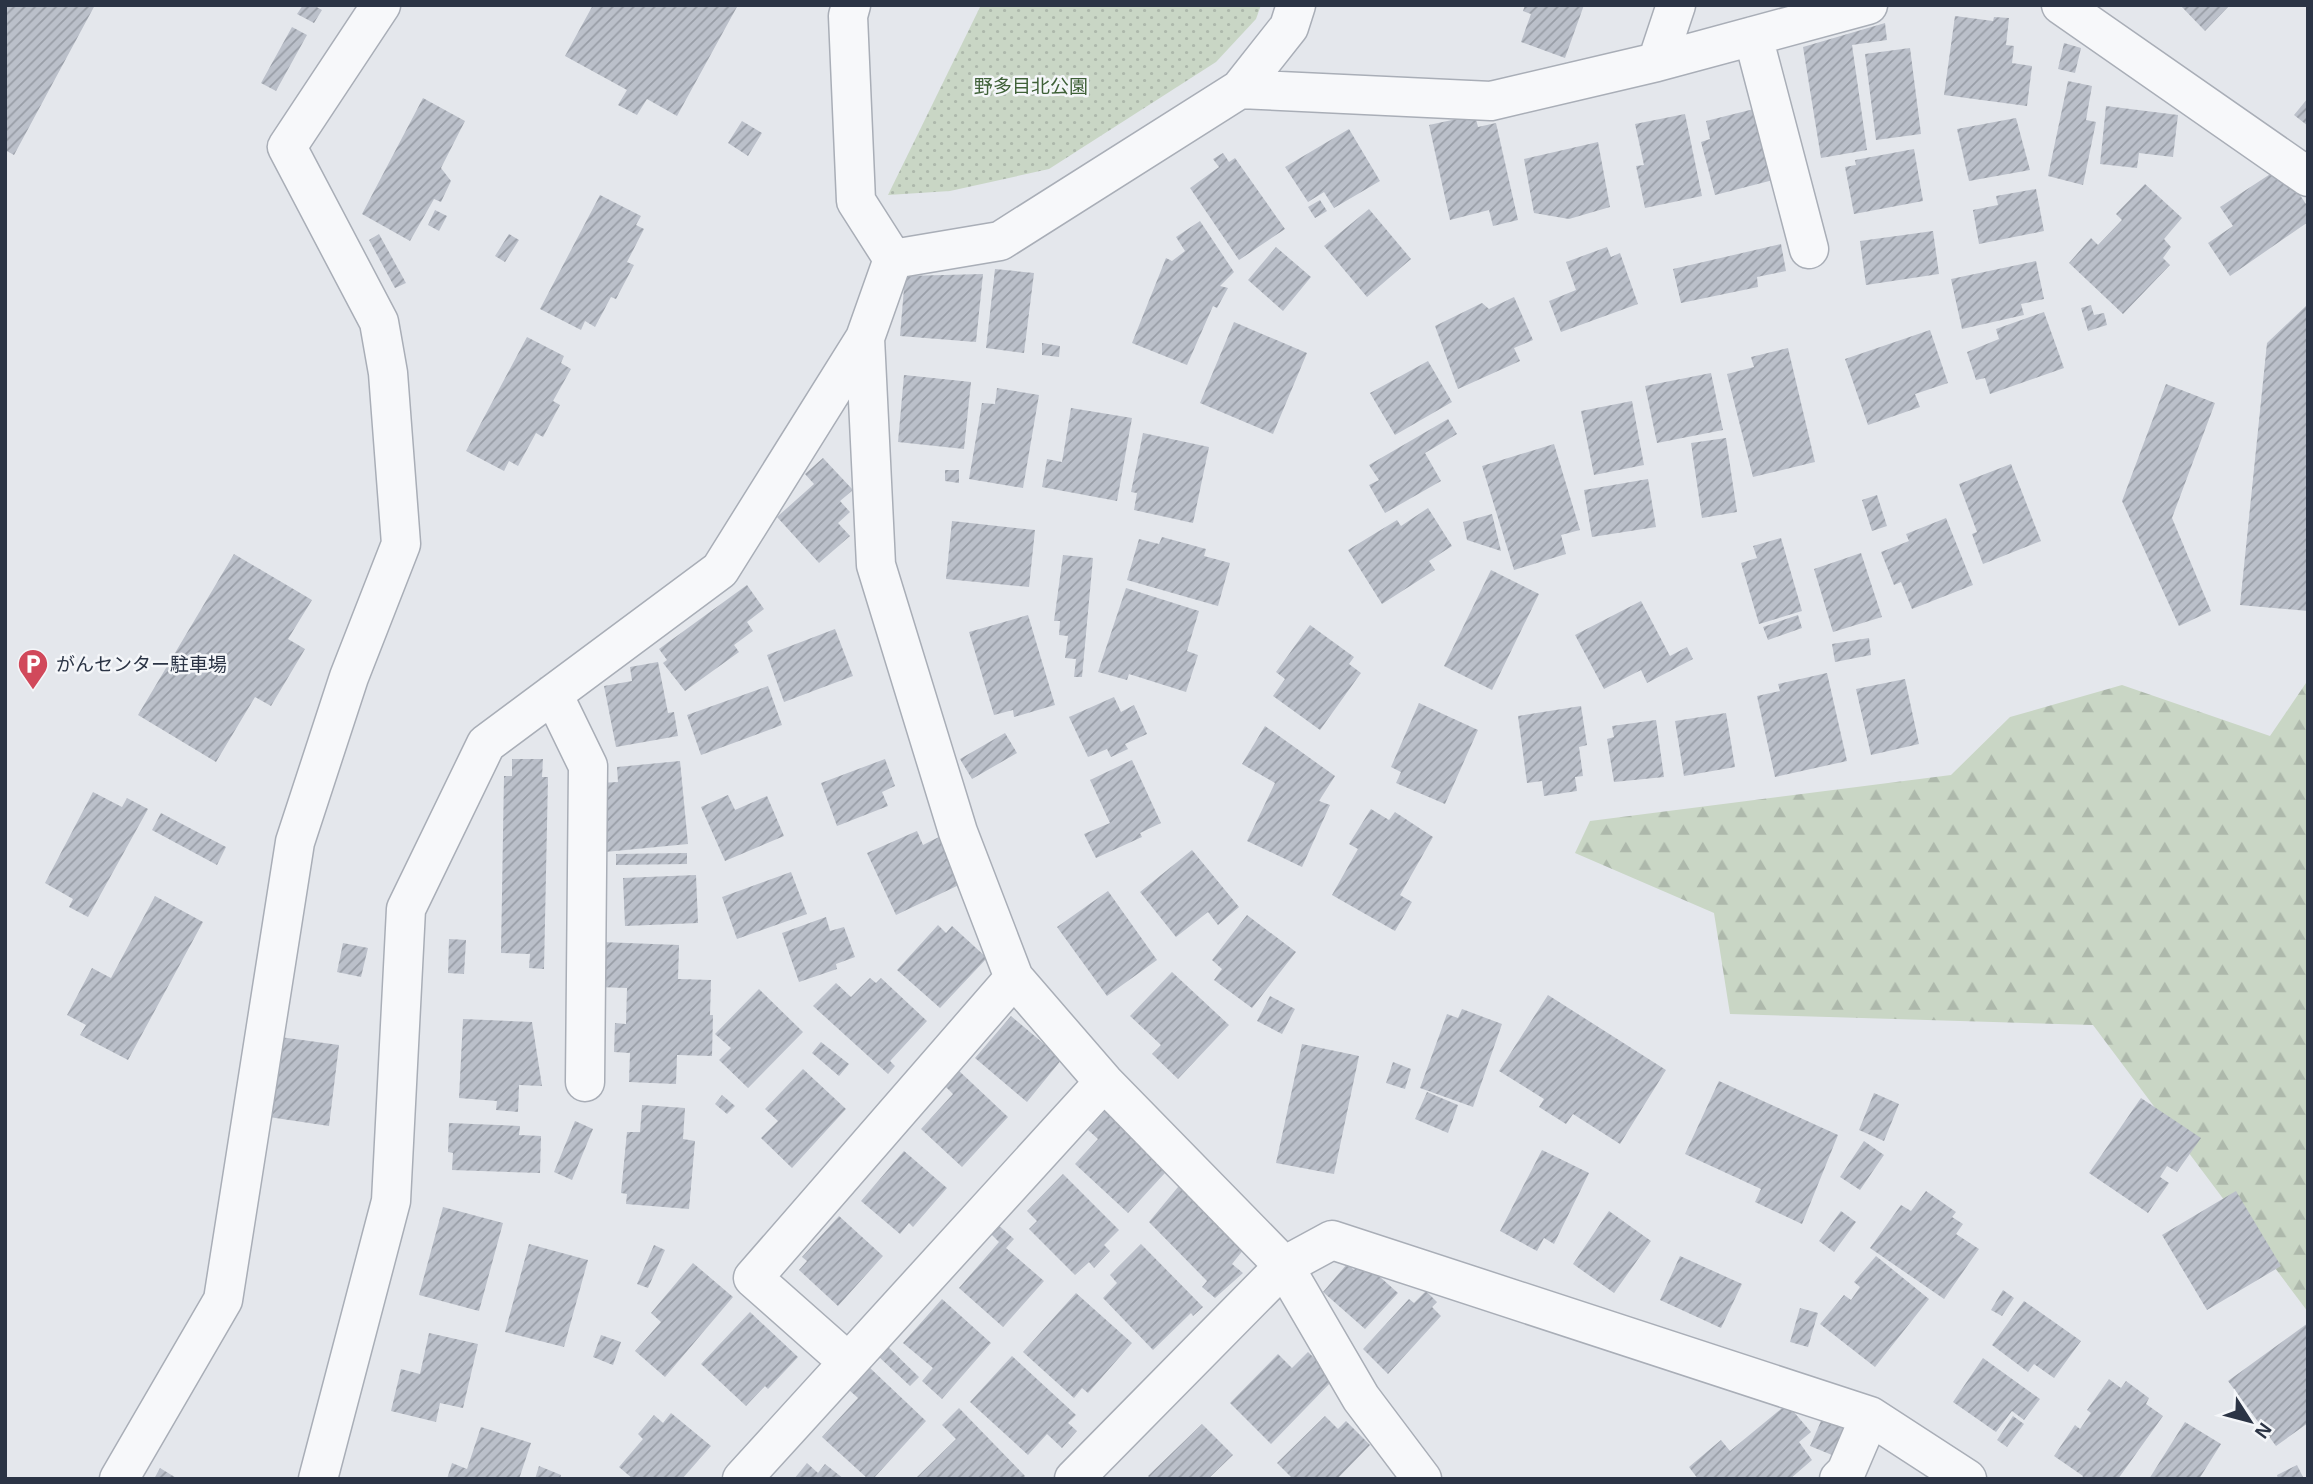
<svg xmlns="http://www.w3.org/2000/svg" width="2313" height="1484" font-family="Helvetica,'Noto Sans JP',sans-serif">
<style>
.forest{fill:url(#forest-firs)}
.park{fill:url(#park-dots)}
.building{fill:url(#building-hatch)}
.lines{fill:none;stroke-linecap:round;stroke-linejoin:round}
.minor-casing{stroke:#a9aeb7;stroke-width:41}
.minor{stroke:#f7f8fa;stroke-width:38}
.labels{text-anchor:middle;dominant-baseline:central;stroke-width:5;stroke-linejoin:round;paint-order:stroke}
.park-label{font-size:19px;fill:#3f6138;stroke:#f4f6f9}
.poi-label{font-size:19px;fill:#2b3445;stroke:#f4f6f9;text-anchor:start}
</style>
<defs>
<pattern id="forest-firs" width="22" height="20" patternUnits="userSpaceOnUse" patternTransform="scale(1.75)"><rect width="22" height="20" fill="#c9d6c5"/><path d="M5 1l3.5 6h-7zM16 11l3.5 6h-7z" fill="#adb8ab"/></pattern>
<pattern id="park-dots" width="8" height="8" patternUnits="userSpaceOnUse" patternTransform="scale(1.75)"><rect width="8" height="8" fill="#c9d6c5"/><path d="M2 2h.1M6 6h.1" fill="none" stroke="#adb8ab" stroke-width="1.8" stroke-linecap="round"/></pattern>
<pattern id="building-hatch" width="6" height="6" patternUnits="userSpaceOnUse" patternTransform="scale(1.75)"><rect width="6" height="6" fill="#bbc0ca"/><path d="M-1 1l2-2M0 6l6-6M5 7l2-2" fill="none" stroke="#989da6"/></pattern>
</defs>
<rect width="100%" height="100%" fill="#e4e7ec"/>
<!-- forest -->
<path class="forest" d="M 2308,680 L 2308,1312 L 2093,1025 L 1730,1014 L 1714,913 L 1575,853 L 1590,821 L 1951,775 L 2010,717 L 2122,685 L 2270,736 Z"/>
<!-- park -->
<path class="park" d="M 981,5 L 1261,5 L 1256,19 L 1216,62 L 1049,169 L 950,191 L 888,195 Z"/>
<!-- building -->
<path class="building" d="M 5,5 L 95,5 L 14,155 L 5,150 Z
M 303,5 L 313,5 L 322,10 L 314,23 L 297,14 Z
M 593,5 L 636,6 L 738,5 L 677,116 L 647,99 L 637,115 L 618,105 L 627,90 L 565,56 Z
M 1525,5 L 1584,5 L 1565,58 L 1521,42 L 1531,14 L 1523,11 Z
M 2180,5 L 2230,5 L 2205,31 Z
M 1955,16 L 1993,21 L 1994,17 L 2009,18 L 2006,45 L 2014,46 L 2012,63 L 2032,66 L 2027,106 L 1944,95 Z
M 1885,23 L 1887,40 L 1852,45 L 1867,150 L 1821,158 L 1803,47 Z
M 292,27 L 307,35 L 276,91 L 261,83 Z
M 2064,43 L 2081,48 L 2075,73 L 2058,69 Z
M 1910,48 L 1921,134 L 1876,140 L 1865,54 Z
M 2068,81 L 2092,86 L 2086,120 L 2096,122 L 2083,185 L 2048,176 Z
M 423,98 L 465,121 L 441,168 L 451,181 L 441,202 L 434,199 L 410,241 L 362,214 Z
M 2308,98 L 2308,126 L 2294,115 Z
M 1766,106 L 1785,177 L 1715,195 L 1701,142 L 1710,139 L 1706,121 Z
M 2106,106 L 2178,115 L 2173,157 L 2139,153 L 2137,168 L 2100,164 Z
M 1685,114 L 1702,196 L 1645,208 L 1636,166 L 1644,165 L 1635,124 Z
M 1475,115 L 1478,127 L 1496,123 L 1518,220 L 1493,226 L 1489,210 L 1450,220 L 1429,125 Z
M 2016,118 L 2030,170 L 1969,181 L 1957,129 Z
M 742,121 L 762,133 L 748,156 L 728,143 Z
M 1349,129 L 1380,181 L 1334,208 L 1324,192 L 1308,202 L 1285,167 Z
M 1598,142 L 1610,207 L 1569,219 L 1534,213 L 1524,159 Z
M 1914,149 L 1923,201 L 1854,214 L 1845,167 L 1856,165 L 1855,160 Z
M 1223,153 L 1229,162 L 1235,158 L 1285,229 L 1239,260 L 1190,188 L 1219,167 L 1213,159 Z
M 2281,167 L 2308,207 L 2308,222 L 2230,276 L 2208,243 L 2233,226 L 2220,207 Z
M 2145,184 L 2182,218 L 2164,239 L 2171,247 L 2163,258 L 2170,265 L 2123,314 L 2069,263 L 2091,238 L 2098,245 L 2122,220 L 2116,214 Z
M 2036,189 L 2044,231 L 1979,244 L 1973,210 L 1998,205 L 1996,196 Z
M 600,195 L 641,216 L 636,225 L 644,229 L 627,262 L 634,265 L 616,299 L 611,297 L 595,327 L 585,321 L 581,330 L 540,309 Z
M 1320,200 L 1327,211 L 1315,218 L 1308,207 Z
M 1369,209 L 1411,259 L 1367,297 L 1324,246 Z
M 435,210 L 447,216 L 439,231 L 428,225 Z
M 1200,221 L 1234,272 L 1220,286 L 1228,288 L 1217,308 L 1213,306 L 1187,365 L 1132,343 L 1166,258 L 1172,261 L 1185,251 L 1176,237 Z
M 1933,231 L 1939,274 L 1866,285 L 1860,241 Z
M 379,234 L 406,283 L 395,288 L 369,240 Z
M 509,234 L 519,240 L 505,262 L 495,256 Z
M 1781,244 L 1786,271 L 1757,277 L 1758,287 L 1681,303 L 1673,269 Z
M 1276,247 L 1311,277 L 1283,311 L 1248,280 Z
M 1607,247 L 1611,257 L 1620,253 L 1638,304 L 1561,332 L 1549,301 L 1576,290 L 1566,262 Z
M 2036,261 L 2044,299 L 2021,304 L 2024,315 L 1962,329 L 1951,279 Z
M 995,269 L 1034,273 L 1024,353 L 986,348 Z
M 983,274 L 976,342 L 900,336 L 905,276 Z
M 1514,297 L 1533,340 L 1514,348 L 1520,361 L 1458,389 L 1435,326 L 1482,303 L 1489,309 Z
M 2308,304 L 2308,611 L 2240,605 L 2267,343 Z
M 2091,305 L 2094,315 L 2104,313 L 2107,325 L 2088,331 L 2081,308 Z
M 2044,312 L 2064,368 L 1990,394 L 1985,378 L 1976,380 L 1967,352 L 1999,339 L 1996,329 Z
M 1234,322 L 1307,353 L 1273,434 L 1200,403 Z
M 1930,330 L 1948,383 L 1915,394 L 1920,407 L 1868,425 L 1845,359 Z
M 527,337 L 564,356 L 561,363 L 571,369 L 553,401 L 560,405 L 543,437 L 536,433 L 518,466 L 509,461 L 504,471 L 466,451 Z
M 1042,343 L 1060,346 L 1059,357 L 1042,355 Z
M 1788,348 L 1815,462 L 1753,477 L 1727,374 L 1754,367 L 1751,357 Z
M 1428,361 L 1452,402 L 1395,435 L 1370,393 Z
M 1711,373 L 1723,430 L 1657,443 L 1645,386 Z
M 904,375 L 971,382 L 964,449 L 898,442 Z
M 2166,384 L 2215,403 L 2172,518 L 2211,611 L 2179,626 L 2122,501 Z
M 997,388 L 1039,395 L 1023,488 L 969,479 L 982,403 L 995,404 Z
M 1632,401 L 1644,465 L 1594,475 L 1581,411 Z
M 1071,408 L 1132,418 L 1117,501 L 1042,487 L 1047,459 L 1062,462 Z
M 1448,419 L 1457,434 L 1425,453 L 1441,481 L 1385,513 L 1369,485 L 1379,480 L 1369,465 Z
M 1143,433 L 1209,447 L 1193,523 L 1134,510 L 1137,493 L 1131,492 Z
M 1726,438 L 1737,512 L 1702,518 L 1691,443 Z
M 1554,444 L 1580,530 L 1561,535 L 1566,554 L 1514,570 L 1482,466 Z
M 823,458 L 853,490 L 840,501 L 850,512 L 838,523 L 850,536 L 819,563 L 777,517 L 814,484 L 805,474 Z
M 2011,464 L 2041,541 L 1983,564 L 1972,534 L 1977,532 L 1959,484 Z
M 945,470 L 959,470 L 959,483 L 945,481 Z
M 1648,479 L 1656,527 L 1592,537 L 1584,490 Z
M 1877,495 L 1887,526 L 1872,531 L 1862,500 Z
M 1428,508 L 1452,546 L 1429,561 L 1435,570 L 1382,604 L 1348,550 L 1397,520 L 1401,526 Z
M 1492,514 L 1501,551 L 1467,540 L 1463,522 Z
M 1946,518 L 1973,585 L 1912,609 L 1901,582 L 1894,585 L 1881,552 L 1909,541 L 1906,534 Z
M 952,521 L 1035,530 L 1029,587 L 946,579 Z
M 1162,537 L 1206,549 L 1204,556 L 1230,563 L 1218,606 L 1127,580 L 1139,539 L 1159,544 Z
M 1781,538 L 1802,611 L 1759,624 L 1741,563 L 1757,558 L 1753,546 Z
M 1861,553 L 1882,617 L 1833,632 L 1814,569 Z
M 234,554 L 312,600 L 288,639 L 305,649 L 271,706 L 255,697 L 216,762 L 138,715 Z
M 1063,555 L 1093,558 L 1082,677 L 1074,677 L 1076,659 L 1065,658 L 1068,636 L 1059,635 L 1060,621 L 1054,621 Z
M 1491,570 L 1539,594 L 1492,690 L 1444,666 Z
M 747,585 L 764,609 L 747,622 L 753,631 L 734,645 L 739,652 L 685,691 L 663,663 L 667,660 L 659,649 Z
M 1126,588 L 1199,611 L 1187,651 L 1198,655 L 1186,692 L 1129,674 L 1127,680 L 1098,672 Z
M 1641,601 L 1670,656 L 1687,647 L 1693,659 L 1647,683 L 1641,670 L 1604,689 L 1575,635 Z
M 1028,615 L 1055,705 L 1014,717 L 1013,710 L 994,715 L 969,632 Z
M 1798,615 L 1802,628 L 1768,640 L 1763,627 Z
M 1310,625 L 1354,657 L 1349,664 L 1361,673 L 1320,730 L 1273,696 L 1285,679 L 1276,672 Z
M 835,629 L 853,676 L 784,702 L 767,655 Z
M 1869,638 L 1871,655 L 1835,662 L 1832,644 Z
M 658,662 L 668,713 L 674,712 L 678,736 L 616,747 L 604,686 L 632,681 L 630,667 Z
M 1827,673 L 1847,761 L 1775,777 L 1757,696 L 1780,691 L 1778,684 Z
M 1905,679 L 1919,744 L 1871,755 L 1856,689 Z
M 768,686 L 782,725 L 701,755 L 687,715 Z
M 1114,697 L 1121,712 L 1134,705 L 1147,734 L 1125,744 L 1128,749 L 1111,757 L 1107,749 L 1088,757 L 1069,717 Z
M 1419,703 L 1478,730 L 1445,804 L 1396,783 L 1401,772 L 1391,767 Z
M 1581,706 L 1587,745 L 1579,747 L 1583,776 L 1575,777 L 1577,791 L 1544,796 L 1542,781 L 1527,783 L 1518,716 Z
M 1726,713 L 1735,767 L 1684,776 L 1675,721 Z
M 1656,720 L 1664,777 L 1614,782 L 1607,739 L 1614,737 L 1612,726 Z
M 1265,726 L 1335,776 L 1319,801 L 1330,805 L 1302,867 L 1247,841 L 1275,783 L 1242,764 Z
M 1005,733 L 1017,753 L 972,779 L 960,759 Z
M 512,759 L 543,759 L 542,777 L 548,777 L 544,969 L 529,968 L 530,954 L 501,953 L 504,776 L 512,776 Z
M 885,759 L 895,786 L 882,792 L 888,806 L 837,826 L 821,783 Z
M 1132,760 L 1161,823 L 1140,833 L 1142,837 L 1096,858 L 1084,834 L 1110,823 L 1090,780 Z
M 680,761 L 688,844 L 605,852 L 599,783 L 618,782 L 617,767 Z
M 93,792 L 122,807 L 127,798 L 148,809 L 88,917 L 69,907 L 73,899 L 45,883 Z
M 728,795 L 735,810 L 767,796 L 784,836 L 725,861 L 701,807 Z
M 1371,809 L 1389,820 L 1395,812 L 1433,837 L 1400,895 L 1412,902 L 1395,931 L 1332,895 L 1358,849 L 1349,844 Z
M 161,813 L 226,847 L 217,865 L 152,830 Z
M 917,831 L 923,845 L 939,837 L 961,884 L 896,915 L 867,853 Z
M 1192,850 L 1239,907 L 1218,925 L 1208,912 L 1176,937 L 1140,892 Z
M 687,853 L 687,864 L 616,865 L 616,854 Z
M 791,872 L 807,914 L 737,939 L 722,897 Z
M 696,875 L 698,923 L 625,926 L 623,878 Z
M 1108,891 L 1157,960 L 1107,996 L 1057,927 Z
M 155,896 L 203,922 L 128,1060 L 80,1035 L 86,1025 L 67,1015 L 92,968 L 111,978 Z
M 1247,915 L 1296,952 L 1252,1008 L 1214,980 L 1222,969 L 1212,960 Z
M 826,917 L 830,931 L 844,927 L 855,957 L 836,964 L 837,969 L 799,982 L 782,933 Z
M 938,925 L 946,933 L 952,926 L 987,958 L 940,1008 L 897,970 Z
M 449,939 L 466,940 L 464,974 L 448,973 Z
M 601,942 L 679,945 L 678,979 L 711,980 L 710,1015 L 713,1015 L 712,1056 L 677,1055 L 676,1084 L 629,1082 L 630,1053 L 614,1052 L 615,1023 L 626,1024 L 627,988 L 599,987 Z
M 343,943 L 368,948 L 361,977 L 337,972 Z
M 1172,972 L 1229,1025 L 1178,1079 L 1152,1054 L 1161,1045 L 1130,1016 Z
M 870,978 L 876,983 L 881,978 L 927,1021 L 890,1061 L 895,1066 L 888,1074 L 813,1006 L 836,983 L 851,997 Z
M 759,989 L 803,1032 L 748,1088 L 719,1060 L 731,1048 L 715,1034 Z
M 1548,995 L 1666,1070 L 1620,1144 L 1573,1114 L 1566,1124 L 1539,1107 L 1544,1099 L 1499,1071 Z
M 1270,996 L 1295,1009 L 1282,1034 L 1257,1021 Z
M 1462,1009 L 1502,1024 L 1473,1107 L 1420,1088 L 1447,1014 L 1458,1018 Z
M 1011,1016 L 1062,1059 L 1027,1102 L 975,1058 Z
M 463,1019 L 532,1022 L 542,1086 L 519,1085 L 518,1112 L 496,1110 L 497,1101 L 459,1098 Z
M 280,1037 L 339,1045 L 329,1126 L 269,1117 Z
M 821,1042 L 849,1064 L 839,1076 L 812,1053 Z
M 1302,1044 L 1359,1056 L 1334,1174 L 1276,1163 Z
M 1393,1062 L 1411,1069 L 1405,1089 L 1386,1083 Z
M 803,1069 L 846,1109 L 792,1168 L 761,1138 L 778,1121 L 765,1109 Z
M 957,1069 L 1008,1117 L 962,1167 L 921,1129 L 953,1094 L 943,1084 Z
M 1719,1081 L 1838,1135 L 1802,1224 L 1755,1202 L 1761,1189 L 1685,1154 Z
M 1427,1092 L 1458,1105 L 1448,1133 L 1415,1119 Z
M 1874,1093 L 1899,1104 L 1884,1141 L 1859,1130 Z
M 722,1095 L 735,1106 L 727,1114 L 715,1104 Z
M 2141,1098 L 2201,1138 L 2177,1172 L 2167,1166 L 2160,1177 L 2169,1183 L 2148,1213 L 2089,1173 Z
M 642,1105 L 685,1108 L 683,1139 L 695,1141 L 689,1209 L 626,1204 L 627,1194 L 621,1193 L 627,1132 L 640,1132 Z
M 1109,1107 L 1176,1161 L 1128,1213 L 1075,1164 L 1098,1139 L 1088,1130 Z
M 575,1121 L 593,1129 L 572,1180 L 554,1172 Z
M 449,1123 L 520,1126 L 519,1135 L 541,1136 L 540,1173 L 452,1170 L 453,1153 L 448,1152 Z
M 1864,1141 L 1884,1155 L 1860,1190 L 1840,1177 Z
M 1542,1150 L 1589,1173 L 1554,1244 L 1544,1238 L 1537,1251 L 1500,1231 Z
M 904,1151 L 947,1188 L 913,1227 L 909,1223 L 900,1234 L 861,1201 Z
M 1063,1174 L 1119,1230 L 1104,1245 L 1110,1251 L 1094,1268 L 1089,1262 L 1075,1275 L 1029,1229 L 1037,1221 L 1027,1211 Z
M 1183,1181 L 1244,1249 L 1232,1264 L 1243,1273 L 1215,1298 L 1202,1287 L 1207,1281 L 1149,1222 Z
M 1926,1191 L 1956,1212 L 1952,1217 L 1963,1224 L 1956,1234 L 1979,1249 L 1944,1299 L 1870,1248 L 1901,1205 L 1911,1211 Z
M 2236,1191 L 2281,1266 L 2207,1310 L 2162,1235 Z
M 443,1207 L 503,1223 L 479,1311 L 419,1295 Z
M 1609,1211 L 1651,1241 L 1614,1293 L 1573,1264 Z
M 1841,1211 L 1856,1222 L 1834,1252 L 1819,1241 Z
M 839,1216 L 883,1256 L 838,1306 L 799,1270 L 807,1261 L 802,1257 Z
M 996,1223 L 1014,1239 L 1006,1248 L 1044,1281 L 1003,1327 L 959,1288 L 999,1242 L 988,1231 Z
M 529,1244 L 588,1260 L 564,1347 L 505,1332 Z
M 1141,1244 L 1203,1307 L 1193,1316 L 1191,1313 L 1153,1350 L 1103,1298 L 1117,1283 L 1110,1275 Z
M 654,1245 L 665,1250 L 648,1288 L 637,1284 Z
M 1680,1256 L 1742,1284 L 1721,1328 L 1660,1300 Z
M 1876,1256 L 1929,1299 L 1875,1367 L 1820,1324 L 1844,1295 L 1851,1300 L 1860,1287 L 1854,1282 Z
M 1362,1261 L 1398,1293 L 1365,1329 L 1323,1292 L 1347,1264 L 1354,1270 Z
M 693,1263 L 733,1297 L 665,1377 L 635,1351 L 661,1322 L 651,1313 Z
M 2003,1290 L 2014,1298 L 2002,1316 L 1991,1310 Z
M 1426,1291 L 1437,1302 L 1432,1307 L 1441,1316 L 1388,1374 L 1363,1349 L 1409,1299 L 1414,1303 Z
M 1076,1293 L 1132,1343 L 1088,1393 L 1082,1388 L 1074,1398 L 1023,1352 Z
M 942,1299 L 991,1343 L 942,1399 L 922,1381 L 933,1368 L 903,1343 Z
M 2024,1301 L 2081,1341 L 2054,1378 L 2034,1364 L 2028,1372 L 1992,1345 Z
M 1800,1308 L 1818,1313 L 1808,1347 L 1790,1342 Z
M 750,1312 L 798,1357 L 768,1389 L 765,1386 L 746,1406 L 701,1364 Z
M 2308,1323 L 2308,1423 L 2276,1446 L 2228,1381 Z
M 429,1333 L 478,1344 L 463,1408 L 440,1403 L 436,1422 L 391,1411 L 401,1369 L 420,1374 Z
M 601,1335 L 621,1342 L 613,1365 L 593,1357 Z
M 888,1347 L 919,1377 L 910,1386 L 879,1357 Z
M 1308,1352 L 1335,1378 L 1271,1444 L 1230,1403 L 1278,1354 L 1292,1368 Z
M 1012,1356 L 1076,1415 L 1068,1423 L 1077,1431 L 1062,1448 L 1047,1434 L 1028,1455 L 970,1402 Z
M 1983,1358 L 2040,1399 L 2024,1420 L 2012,1411 L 1996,1432 L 1953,1402 Z
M 869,1367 L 926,1421 L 873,1479 L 868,1479 L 822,1437 L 858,1398 L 849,1390 Z
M 2109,1379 L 2121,1388 L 2126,1381 L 2149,1398 L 2146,1404 L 2163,1416 L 2118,1479 L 2081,1479 L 2083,1476 L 2054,1456 L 2075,1425 L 2080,1429 L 2091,1413 L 2087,1410 Z
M 1787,1404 L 1811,1432 L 1799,1442 L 1812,1460 L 1790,1479 L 1698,1479 L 1689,1467 L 1721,1440 L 1730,1451 Z
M 959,1408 L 1025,1476 L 1023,1479 L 915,1479 L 956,1439 L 942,1425 Z
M 1825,1412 L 1847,1421 L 1832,1455 L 1810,1446 Z
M 671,1413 L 711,1446 L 682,1479 L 633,1479 L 619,1467 L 643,1439 L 638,1434 L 654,1415 L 663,1423 Z
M 1325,1416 L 1338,1429 L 1346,1421 L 1370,1445 L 1337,1479 L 1293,1479 L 1277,1463 Z
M 2013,1416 L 2024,1424 L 2007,1447 L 1997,1440 Z
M 2185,1422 L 2221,1444 L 2199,1479 L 2149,1479 Z
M 1202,1424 L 1233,1455 L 1208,1479 L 1151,1479 L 1148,1476 Z
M 481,1427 L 531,1443 L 519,1479 L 447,1479 L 452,1463 L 467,1469 Z
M 807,1463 L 818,1473 L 825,1464 L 844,1479 L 794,1479 Z
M 2297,1465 L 2304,1479 L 2278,1479 L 2277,1475 Z
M 539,1466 L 561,1475 L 560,1479 L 535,1479 Z
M 160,1468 L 178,1479 L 154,1479 Z"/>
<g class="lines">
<!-- minor casing -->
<g class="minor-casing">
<path id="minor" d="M 851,5 L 848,16 L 856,201 L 893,259
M 2061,5 L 2308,177
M 1753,36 L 1809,249
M 1657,62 L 1676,5
M 1240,89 L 1289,27 L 1296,5
M 865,338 L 876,565 L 958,832 L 1014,978 L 1104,1082 L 1284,1266 L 1332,1240 L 1870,1416 L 1967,1479
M 553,694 L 588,766 L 585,1082
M 848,1362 L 753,1278 L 1014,978
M 119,1479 L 223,1300 L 295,842 L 349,677 L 401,544 L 388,373 L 379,322 L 287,147 L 381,5
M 318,1479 L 391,1201 L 406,909 L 486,744 L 720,570 L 865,338 L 893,259 L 1000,241 L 1240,89 L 1491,101 L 1657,62 L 1868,5
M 742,1479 L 1104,1082
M 1074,1479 L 1284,1266 L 1361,1398 L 1422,1479
M 1839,1479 L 1846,1472 L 1870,1416"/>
</g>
<!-- minor -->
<use href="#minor" class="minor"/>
</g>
<!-- icons -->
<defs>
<g id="parking-pin" transform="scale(1.575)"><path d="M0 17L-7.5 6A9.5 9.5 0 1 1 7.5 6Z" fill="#d1495b" stroke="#f4f6f9"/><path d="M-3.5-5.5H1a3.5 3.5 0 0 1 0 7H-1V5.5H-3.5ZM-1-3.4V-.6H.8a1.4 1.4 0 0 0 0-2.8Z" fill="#fff"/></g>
</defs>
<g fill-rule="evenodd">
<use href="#parking-pin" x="33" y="664"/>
</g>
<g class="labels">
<!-- park labels -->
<g class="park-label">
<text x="1031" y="86">野多目北公園</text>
</g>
<!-- poi labels -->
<g class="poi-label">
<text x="56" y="664">がんセンター駐車場</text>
</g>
</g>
<!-- border -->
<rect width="2313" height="1484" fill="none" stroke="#2b3445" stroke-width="14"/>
<!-- north arrow -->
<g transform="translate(2250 1421) rotate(126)" stroke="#f4f6f9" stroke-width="5" paint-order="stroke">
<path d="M0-5L12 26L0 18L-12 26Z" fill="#2b3445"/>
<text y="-10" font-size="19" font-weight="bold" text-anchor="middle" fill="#2b3445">N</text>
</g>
</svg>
